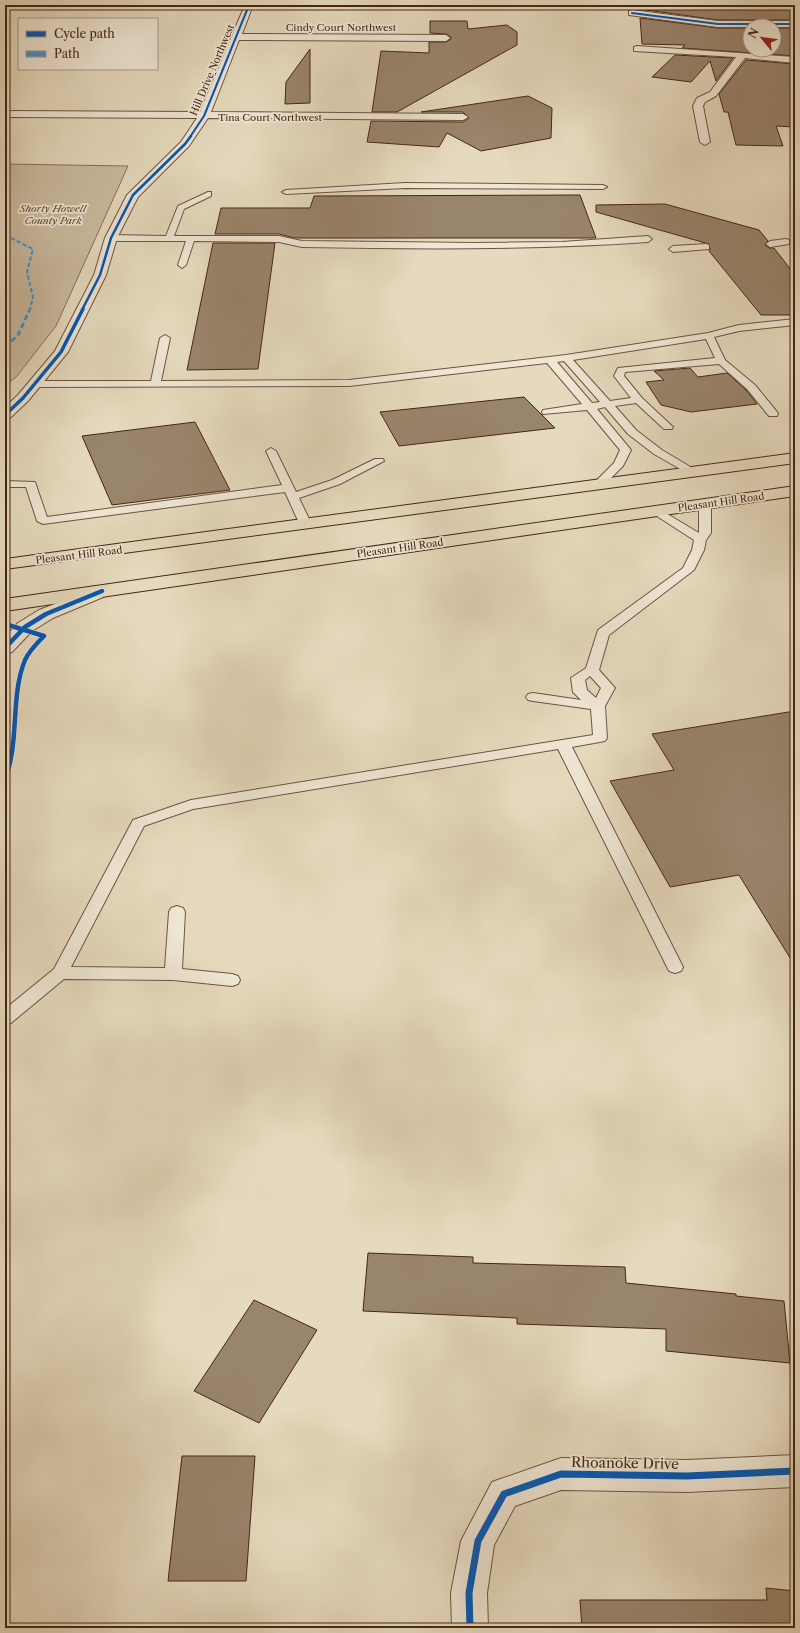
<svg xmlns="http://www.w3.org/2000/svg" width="800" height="1633" font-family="'Libre Caslon Text',serif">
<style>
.green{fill:#cbbca1;stroke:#88725a}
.building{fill:#99846c;stroke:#462713}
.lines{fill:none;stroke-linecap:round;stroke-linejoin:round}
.service-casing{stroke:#6e543e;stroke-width:2}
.minor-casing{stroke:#6e543e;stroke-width:2}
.tertiary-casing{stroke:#6e543e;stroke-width:2}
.trunk-casing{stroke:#462713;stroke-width:2}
.service{fill:#efe7d5;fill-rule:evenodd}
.minor{fill:#efe7d5;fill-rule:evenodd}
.tertiary{fill:#efe7d5;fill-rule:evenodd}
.trunk{fill:#e6dabe;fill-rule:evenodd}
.quiet-far1{stroke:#4096d3;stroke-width:2;stroke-dasharray:4.5 2;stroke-linecap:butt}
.quiet{stroke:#4096d3;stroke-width:3;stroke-dasharray:5.5 3;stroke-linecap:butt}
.cycleway-far4-casing{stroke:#efe7d5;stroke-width:3}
.cycleway-far3-casing{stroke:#efe7d5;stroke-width:4}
.cycleway-far2-casing{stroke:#efe7d5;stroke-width:5}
.cycleway-far1-casing{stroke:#efe7d5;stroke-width:6}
.cycleway-casing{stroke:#efe7d5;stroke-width:10}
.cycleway-far4{stroke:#0057b8;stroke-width:2}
.cycleway-far3{stroke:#0057b8;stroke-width:2.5}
.cycleway-far2{stroke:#0057b8;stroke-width:3.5}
.cycleway-far1{stroke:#0057b8;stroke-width:4.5}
.cycleway{stroke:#0057b8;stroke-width:7}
.labels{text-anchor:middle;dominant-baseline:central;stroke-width:3.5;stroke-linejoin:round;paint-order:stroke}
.far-street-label{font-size:10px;fill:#462713;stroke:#efe7d5}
.far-park-label{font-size:10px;font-style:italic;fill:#61452f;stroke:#efe7d5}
.near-street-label{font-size:14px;fill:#462713;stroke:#efe7d5}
</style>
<rect width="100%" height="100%" fill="#e6dabe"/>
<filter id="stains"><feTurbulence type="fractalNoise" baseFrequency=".005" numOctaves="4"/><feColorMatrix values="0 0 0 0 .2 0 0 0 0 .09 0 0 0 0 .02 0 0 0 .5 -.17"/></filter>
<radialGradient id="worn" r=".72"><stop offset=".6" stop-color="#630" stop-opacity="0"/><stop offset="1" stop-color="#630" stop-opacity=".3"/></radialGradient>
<!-- green -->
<path class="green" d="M 5,164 L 128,166 L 56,326 L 17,376 L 5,386 Z"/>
<!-- building -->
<path class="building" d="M 639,5 L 795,8 L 795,20 L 718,20 L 639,9 Z
M 640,18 L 718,28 L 750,28 L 750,50 L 774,50 L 774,28 L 795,28 L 795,56 L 682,48 L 685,45 L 642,44 Z
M 430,21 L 467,21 L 468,29 L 507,25 L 517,32 L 517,45 L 397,112 L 372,112 L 381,51 L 429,53 L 429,42 L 446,42 L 451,39 L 451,37 L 446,34 L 430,33 Z
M 310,49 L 310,103 L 285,104 L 286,82 Z
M 675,55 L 733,58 L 716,81 L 710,61 L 691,82 L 652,77 Z
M 746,60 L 795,64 L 795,127 L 776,126 L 783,146 L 736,145 L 728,112 L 724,112 L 719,94 Z
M 528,96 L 552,108 L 551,138 L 481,151 L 447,133 L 439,147 L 367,142 L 371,121 L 463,122 L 469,118 L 463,112 L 421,112 Z
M 580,195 L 596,238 L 294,238 L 279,234 L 215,234 L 221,208 L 310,208 L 314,196 Z
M 665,204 L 759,230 L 768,241 L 765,245 L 769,248 L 774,248 L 795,275 L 795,315 L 761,315 L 709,251 L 710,249 L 709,244 L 596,212 L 596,205 Z
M 213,243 L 275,243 L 258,369 L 187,370 Z
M 690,368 L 698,377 L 727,373 L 746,390 L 757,404 L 691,412 L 661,405 L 646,382 L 664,380 L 654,371 Z
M 524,397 L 555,428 L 399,446 L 380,412 Z
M 195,422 L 230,490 L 112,505 L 82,436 Z
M 795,711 L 795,966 L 739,875 L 670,887 L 610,781 L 674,770 L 652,734 Z
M 368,1253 L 473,1257 L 473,1263 L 625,1267 L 626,1283 L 736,1294 L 736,1296 L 784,1301 L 790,1363 L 666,1351 L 666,1329 L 517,1324 L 517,1318 L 363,1311 Z
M 254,1300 L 317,1330 L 259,1423 L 194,1391 Z
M 182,1456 L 255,1456 L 246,1581 L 168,1581 Z
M 766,1588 L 795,1591 L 795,1628 L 582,1628 L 580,1600 L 767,1600 Z"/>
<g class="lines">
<!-- service casing -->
<g class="service-casing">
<path id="service" d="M 405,183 L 603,185 L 607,187 L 603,189 L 405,188 L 286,194 L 282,192 L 286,190 Z
M 208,192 L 211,192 L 211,196 L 184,209 L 174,236 L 279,236 L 302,241 L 475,243 L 562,242 L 648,236 L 652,239 L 648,242 C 533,250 418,249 302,247 L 279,242 L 194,241 L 186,265 L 182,268 L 178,265 L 186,241 L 111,241 L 107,238 L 111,235 L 166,236 L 178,206 Z
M 786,239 L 789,240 L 789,244 L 770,247 L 766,244 L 770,241 Z
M 706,244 L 709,245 L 709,249 L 673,252 L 669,249 L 673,246 Z
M 795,319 L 795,325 L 739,331 L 714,337 L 725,360 L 755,385 L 777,412 L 778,414 L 777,416 L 769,416 L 747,389 L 719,364 L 625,372 L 624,376 L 642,398 L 673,427 L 672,429 L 664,429 L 636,403 L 615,406 L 636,430 L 662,450 L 699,472 L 693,475 L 689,474 L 654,454 L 628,434 L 605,407 L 597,409 L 631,450 L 623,466 L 602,487 L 598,488 L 592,485 L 614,463 L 620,450 L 587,410 L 543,414 L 542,412 L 543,410 L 582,404 L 547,363 L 349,386 L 35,387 L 30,384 L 35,381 L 151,381 L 160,338 L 165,335 L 170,338 L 161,381 L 349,380 L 566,355 L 708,333 L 739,325 ZM 706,339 L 715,358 L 618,368 L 614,376 L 631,398 L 610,401 L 573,360 ZM 564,361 L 600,402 L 592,403 L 557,362 Z
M 271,448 L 276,451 L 296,492 L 332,480 L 375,459 L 383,459 L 384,461 L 340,484 L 299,498 L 312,525 L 306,528 L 300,525 L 285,492 L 43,524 L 37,521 L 26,487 L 5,487 L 5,481 L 35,482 L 47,517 L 282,485 L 266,451 Z
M 705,501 L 711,504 L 711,533 L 706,540 L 704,550 L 694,570 L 609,635 L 599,670 L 615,688 L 605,706 L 607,738 L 605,741 L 572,747 L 683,967 L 681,971 L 675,973 L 669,971 L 558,749 L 193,809 L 144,826 L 71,967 L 165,968 L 169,912 L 171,908 L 177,906 L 183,908 L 185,912 L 182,969 L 232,974 L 238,976 L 240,980 L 238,984 L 232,986 L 173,980 L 64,979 L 11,1023 L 5,1024 L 5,1009 L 54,969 L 133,820 L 191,800 L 593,735 L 591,709 L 533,701 L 528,700 L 526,697 L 528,694 L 533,693 L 581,700 L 573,692 L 571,678 L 586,668 L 598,630 L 683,568 L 692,550 L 694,540 L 649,511 L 651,509 L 659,509 L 699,533 L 699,504 ZM 590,676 L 601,688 L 596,698 L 587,690 L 585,680 Z"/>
</g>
<!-- minor casing -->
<g class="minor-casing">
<path id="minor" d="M 245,5 L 253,5 L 242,34 L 446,35 L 450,38 L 446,41 L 239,40 L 211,112 L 463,114 L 468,117 L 463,120 L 208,118 L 189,146 L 138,197 L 117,238 L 106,275 L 68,352 L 28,401 L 10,418 L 5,420 L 5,407 L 18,395 L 55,351 L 94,275 L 105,238 L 127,195 L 181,142 L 197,118 L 5,117 L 5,111 L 200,112 Z
M 632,10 L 718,21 L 795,21 L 795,27 L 718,27 L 629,15 L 629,11 Z
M 637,46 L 795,57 L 795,63 L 745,58 L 716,96 L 705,102 L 703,106 L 710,142 L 705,145 L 700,142 L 693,106 L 697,98 L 710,92 L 736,57 L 634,51 L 634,47 Z
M 795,1455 L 795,1487 L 687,1492 L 561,1490 L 515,1506 L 494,1545 L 487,1593 L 488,1628 L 452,1628 L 451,1593 L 461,1541 L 492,1482 L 561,1458 L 687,1460 Z"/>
</g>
<!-- tertiary casing -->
<g class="tertiary-casing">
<path id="tertiary" d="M 102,586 L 108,587 L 111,591 L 108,595 L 53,618 L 32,631 L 12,652 L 5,654 L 5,637 L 18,623 L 39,610 Z"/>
</g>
<!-- trunk casing -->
<g class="trunk-casing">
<path id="trunk" d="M 795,453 L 795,463 L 5,569 L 5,559 Z
M 795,486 L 795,496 L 5,611 L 5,599 Z"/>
</g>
<!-- service -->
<use href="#service" class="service"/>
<!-- minor -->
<use href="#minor" class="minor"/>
<!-- tertiary -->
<use href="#tertiary" class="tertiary"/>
<!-- trunk -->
<use href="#trunk" class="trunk"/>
<!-- quiet-far1 -->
<path class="quiet-far1" d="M 5,235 L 33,249 L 27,272 L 33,297 L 30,310"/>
<!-- quiet -->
<path class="quiet" d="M 5,347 L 18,335 L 30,309"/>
<!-- cycleway-far4 casing -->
<g class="cycleway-far4-casing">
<path id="cycleway-far4" d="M 632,13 L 718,24 L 795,24
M 190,137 L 204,116 L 249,5"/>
</g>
<!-- cycleway-far3 casing -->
<g class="cycleway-far3-casing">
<path id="cycleway-far3" d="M 82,310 L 100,275 L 111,238 L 133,195 L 185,144 L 191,136"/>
</g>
<!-- cycleway-far2 casing -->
<g class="cycleway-far2-casing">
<path id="cycleway-far2" d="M 5,415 L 23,398 L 61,352 L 83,309"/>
</g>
<!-- cycleway-far1 casing -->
<g class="cycleway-far1-casing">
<path id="cycleway-far1" d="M 5,624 L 44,636 C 37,643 29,651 25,660 C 10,697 20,740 5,780
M 5,648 L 25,627 L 46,614 L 102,591"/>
</g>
<!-- cycleway casing -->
<g class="cycleway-casing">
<path id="cycleway" d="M 470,1628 L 469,1593 L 478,1541 L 504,1494 L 561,1474 L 687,1476 L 795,1471"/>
</g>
<!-- cycleway-far4 -->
<use href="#cycleway-far4" class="cycleway-far4"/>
<!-- cycleway-far3 -->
<use href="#cycleway-far3" class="cycleway-far3"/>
<!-- cycleway-far2 -->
<use href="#cycleway-far2" class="cycleway-far2"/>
<!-- cycleway-far1 -->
<use href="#cycleway-far1" class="cycleway-far1"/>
<!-- cycleway -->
<use href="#cycleway" class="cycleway"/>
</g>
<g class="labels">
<!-- far-street labels -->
<g class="far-street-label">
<text x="341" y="27">Cindy Court Northwest</text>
<text transform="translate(212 70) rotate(-67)">Hill Drive Northwest</text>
<text x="270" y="117">Tina Court Northwest</text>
<text transform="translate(721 502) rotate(-8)">Pleasant Hill Road</text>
<text transform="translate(400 548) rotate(-8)">Pleasant Hill Road</text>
<text transform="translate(79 555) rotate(-7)">Pleasant Hill Road</text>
</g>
<!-- far-park labels -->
<g class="far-park-label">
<text x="53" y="208">Shorty Howell<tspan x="53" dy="12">County Park</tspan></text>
</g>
<!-- near-street labels -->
<g class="near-street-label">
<text transform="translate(625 1463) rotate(1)">Rhoanoke Drive</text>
</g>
</g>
<!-- margin -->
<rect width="800" height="1633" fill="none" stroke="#e6dabe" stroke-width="20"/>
<rect x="6" y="6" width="788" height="1621" fill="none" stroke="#462713" stroke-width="2"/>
<rect x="10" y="10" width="780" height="1613" fill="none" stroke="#462713"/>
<!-- legend -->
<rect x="18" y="18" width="140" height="52" fill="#efe7d5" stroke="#ab9a87"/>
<rect x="26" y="31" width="20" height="6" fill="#0057b8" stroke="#ab9a87"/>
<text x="54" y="38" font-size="12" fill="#462713">Cycle path</text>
<rect x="26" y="51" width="20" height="6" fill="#4096d3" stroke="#ab9a87"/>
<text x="54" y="58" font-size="12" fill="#462713">Path</text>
<!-- north arrow -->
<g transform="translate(762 38) rotate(299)"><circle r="19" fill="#efe7d5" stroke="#ab9a87"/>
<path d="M0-3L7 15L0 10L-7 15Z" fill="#8f2418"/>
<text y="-6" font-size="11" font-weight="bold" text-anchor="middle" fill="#462713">N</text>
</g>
<rect width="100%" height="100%" filter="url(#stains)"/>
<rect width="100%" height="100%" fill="url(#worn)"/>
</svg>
